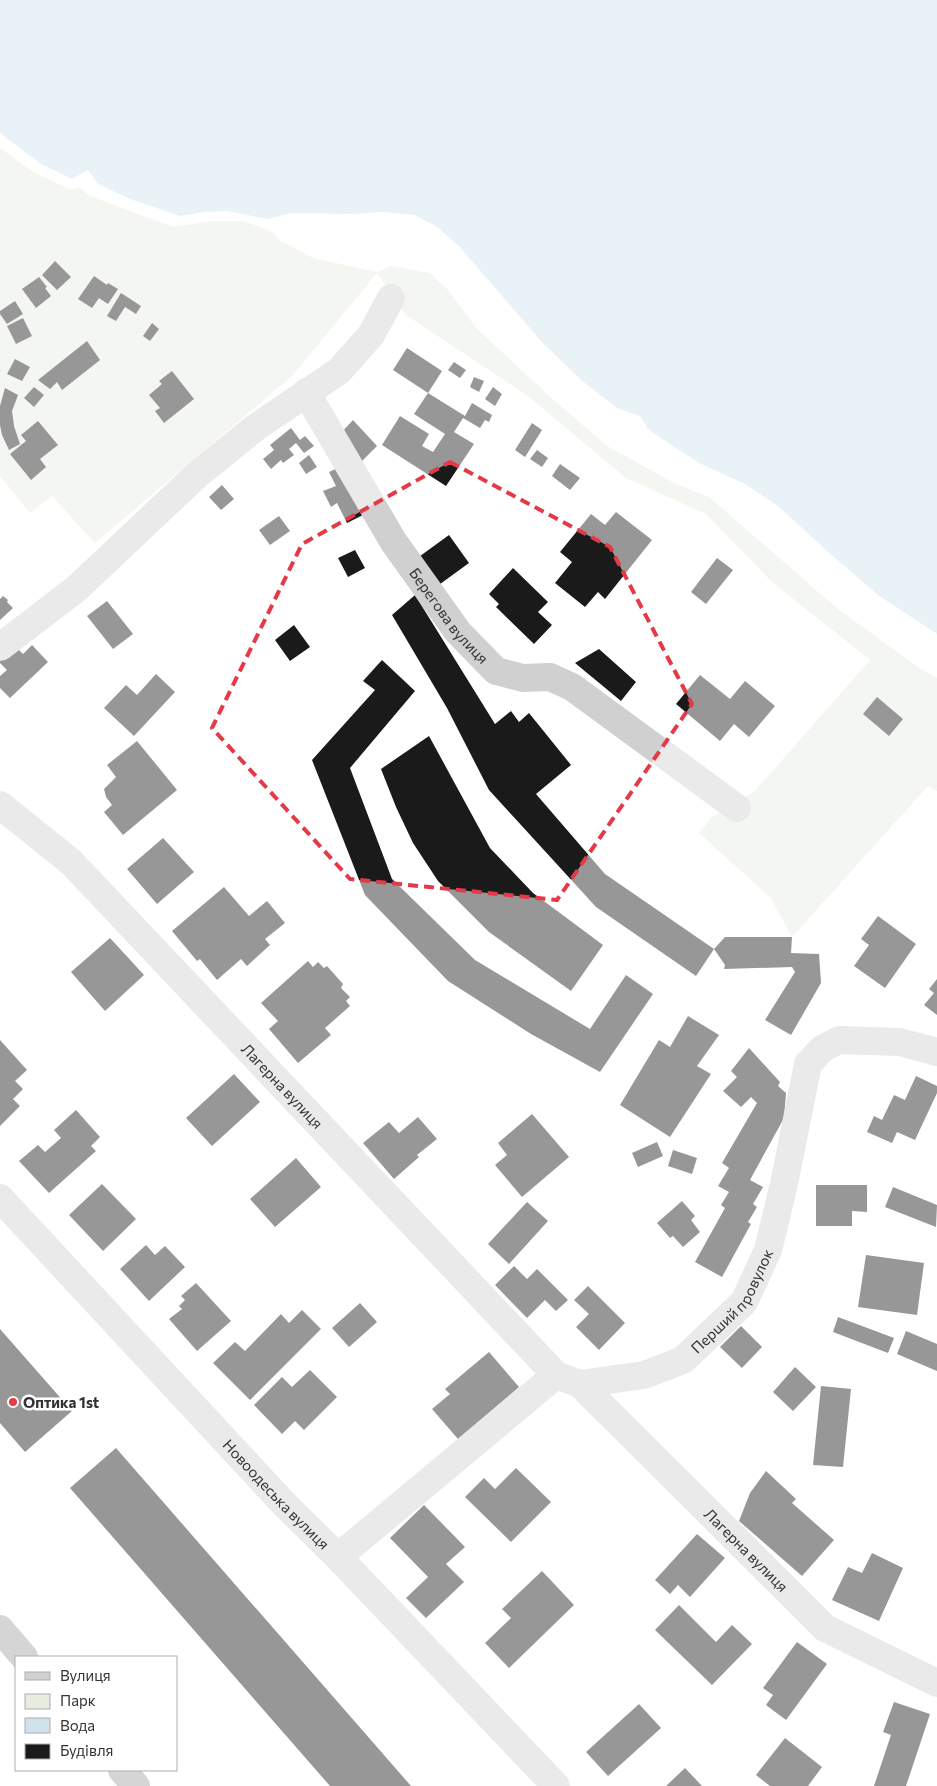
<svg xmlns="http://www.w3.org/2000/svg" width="937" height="1786" font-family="Commissioner,sans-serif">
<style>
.green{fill:#e6ecdf}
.water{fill:#cfe2ee}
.building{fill:#1a1a1a}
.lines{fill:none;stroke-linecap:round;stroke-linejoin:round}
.minor{stroke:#d0d0d0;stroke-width:28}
.trunk{stroke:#a2a2a2;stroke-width:28}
.marked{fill:none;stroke:#e63946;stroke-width:4;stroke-dasharray:10 6;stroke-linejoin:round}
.poi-dot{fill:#e63946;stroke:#fff;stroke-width:2}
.labels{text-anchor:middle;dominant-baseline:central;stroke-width:5;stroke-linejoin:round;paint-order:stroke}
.street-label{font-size:15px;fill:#333;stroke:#fff}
.poi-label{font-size:15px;font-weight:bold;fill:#333;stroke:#fff;text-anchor:start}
</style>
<rect width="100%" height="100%" fill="#fff"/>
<!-- green -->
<path class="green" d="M 0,148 L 32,171 L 71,190 L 80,188 L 90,196 L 173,227 L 212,221 L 244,221 L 273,232 L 280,241 L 313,258 L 377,272 L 391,266 L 430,273 L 448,290 L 477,329 L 556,402 L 607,446 L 676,484 L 709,497 L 839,610 L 921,669 L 937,678 L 937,791 L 928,786 L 792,937 L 771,898 L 699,833 L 711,818 L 754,792 L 870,660 L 772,582 L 706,514 L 626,478 L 528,396 L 406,315 L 377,273 L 292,376 L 95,543 L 52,496 L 30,513 L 0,476 Z"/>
<!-- water -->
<path class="water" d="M 0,0 L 937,0 L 937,634 L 878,595 L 827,551 L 778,506 L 745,484 L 701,464 L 662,439 L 648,429 L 640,416 L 617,408 L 581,380 L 540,340 L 459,246 L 437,227 L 415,215 L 384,212 L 351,214 L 291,213 L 268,219 L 227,211 L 205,212 L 180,216 L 130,199 L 98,184 L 88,170 L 72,179 L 41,164 L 0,133 Z"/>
<!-- building -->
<path class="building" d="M 55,261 L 71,277 L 57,290 L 42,275 Z
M 94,276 L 107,285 L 108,283 L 118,289 L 108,304 L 99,298 L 92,308 L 78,299 Z
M 39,277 L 47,287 L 45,288 L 51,296 L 36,308 L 22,289 Z
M 121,293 L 141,306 L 136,314 L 125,307 L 116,321 L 107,316 Z
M 15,301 L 23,314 L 7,324 L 0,314 L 0,311 Z
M 23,318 L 32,336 L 16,344 L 7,326 Z
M 152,323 L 159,329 L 150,341 L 143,336 Z
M 87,341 L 100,360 L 62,390 L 57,382 L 50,389 L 38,380 Z
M 407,348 L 442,371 L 428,393 L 393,370 Z
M 15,359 L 30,367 L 22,381 L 7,374 Z
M 454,362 L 466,370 L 460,378 L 448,370 Z
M 172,371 L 194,399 L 164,423 L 155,411 L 160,408 L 149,395 L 162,384 L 159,381 Z
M 474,377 L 484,381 L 479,392 L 470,387 Z
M 34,387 L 44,395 L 34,407 L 24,398 Z
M 493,387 L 502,394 L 495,406 L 485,399 Z
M 5,388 L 18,395 L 12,411 L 14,426 L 20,444 L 9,450 L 2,435 L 0,425 L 0,406 Z
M 428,393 L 465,416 L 472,403 L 492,415 L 489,422 L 485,420 L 480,428 L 463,418 L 454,432 L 474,444 L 446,486 L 382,445 L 400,416 L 429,434 L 422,446 L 433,452 L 445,434 L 414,414 Z
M 353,420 L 377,446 L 358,465 L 340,434 Z
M 38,421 L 58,445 L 40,459 L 46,467 L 31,480 L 10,454 L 26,441 L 21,435 Z
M 532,423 L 542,430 L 525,457 L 515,450 Z
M 291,428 L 300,440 L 305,436 L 314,446 L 304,453 L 296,443 L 289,449 L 294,455 L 283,463 L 281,460 L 271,469 L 263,459 L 274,450 L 270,445 Z
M 537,450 L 548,458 L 542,467 L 530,459 Z
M 309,455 L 317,467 L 306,474 L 299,463 Z
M 560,464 L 580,478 L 570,490 L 552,476 Z
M 340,467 L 363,515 L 347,523 L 337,503 L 331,507 L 323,491 L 336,486 L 329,472 Z
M 222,485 L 234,499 L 221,510 L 209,497 Z
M 616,512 L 652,540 L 605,599 L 598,592 L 585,607 L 555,583 L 572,562 L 560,552 L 591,514 L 605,525 Z
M 279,516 L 290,531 L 270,545 L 259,530 Z
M 449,535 L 469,563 L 436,587 L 416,559 Z
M 355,550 L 365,568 L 348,577 L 338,558 Z
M 717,558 L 733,570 L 706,604 L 691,592 Z
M 513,568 L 548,602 L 538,612 L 552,625 L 534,644 L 496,607 L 499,604 L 489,594 Z
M 415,595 L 495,724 L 511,711 L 519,722 L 529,713 L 571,765 L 536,794 L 605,874 L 714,949 L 696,976 L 596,907 L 489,790 L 447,708 L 392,615 Z
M 3,596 L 8,600 L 7,602 L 13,608 L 0,620 L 0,599 Z
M 107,601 L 133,634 L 113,649 L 87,616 Z
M 294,625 L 310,647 L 290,661 L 275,640 Z
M 14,645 L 23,654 L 32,645 L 48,662 L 10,698 L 0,688 L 0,676 L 7,670 L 0,663 L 0,658 Z
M 599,649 L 636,682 L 621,701 L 575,663 Z
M 382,660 L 415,691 L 350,768 L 392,879 L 475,960 L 590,1029 L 626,975 L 653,994 L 600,1072 L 531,1034 L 448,981 L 365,895 L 312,760 L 375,690 L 363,681 Z
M 156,674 L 175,692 L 134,736 L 104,708 L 126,685 L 137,695 Z
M 700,675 L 730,699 L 745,681 L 775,706 L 749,737 L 734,724 L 720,741 L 676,704 Z
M 877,697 L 903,719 L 889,736 L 863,714 Z
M 429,736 L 490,848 L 533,893 L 603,945 L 571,991 L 489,932 L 438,881 L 413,843 L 396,807 L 381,769 Z
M 137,741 L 177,790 L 123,835 L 104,812 L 112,805 L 106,797 L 104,789 L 116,777 L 107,765 Z
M 163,838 L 194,872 L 157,904 L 127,869 Z
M 224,887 L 249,916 L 267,901 L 285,923 L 265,939 L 270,945 L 247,966 L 241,959 L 217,980 L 200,959 L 197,961 L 172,931 Z
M 878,916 L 916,944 L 885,988 L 854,966 L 869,945 L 861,939 Z
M 725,937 L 792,937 L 791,953 L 819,954 L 821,983 L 791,1035 L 765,1020 L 795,972 L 792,967 L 724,969 L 725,965 L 714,949 Z
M 110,938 L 144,975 L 105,1011 L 71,972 Z
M 308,961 L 313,967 L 318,962 L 324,968 L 327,966 L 343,984 L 341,988 L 350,997 L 346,1001 L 350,1006 L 325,1028 L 331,1035 L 298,1063 L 269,1029 L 278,1021 L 261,1003 Z
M 937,979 L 937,1015 L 924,1005 L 934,993 L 929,989 Z
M 688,1016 L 719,1035 L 697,1066 L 711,1074 L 670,1137 L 620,1105 L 659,1040 L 670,1047 Z
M 0,1040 L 27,1070 L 15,1081 L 23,1089 L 13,1099 L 20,1106 L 0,1126 Z
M 749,1048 L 780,1082 L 778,1086 L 786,1093 L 784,1118 L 750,1180 L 763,1187 L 753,1204 L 757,1207 L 748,1222 L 751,1224 L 722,1277 L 695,1262 L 725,1208 L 721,1205 L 729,1192 L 718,1186 L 729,1168 L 722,1163 L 757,1103 L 751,1097 L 741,1107 L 723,1091 L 737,1077 L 731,1071 Z
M 234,1074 L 260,1102 L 212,1146 L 186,1118 Z
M 916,1076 L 937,1086 L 937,1093 L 915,1140 L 897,1132 L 892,1143 L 867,1132 L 874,1116 L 882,1120 L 894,1095 L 905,1100 Z
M 76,1110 L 100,1137 L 91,1146 L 96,1151 L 49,1193 L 19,1161 L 38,1145 L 45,1152 L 61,1138 L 54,1130 Z
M 532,1114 L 569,1157 L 522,1197 L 495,1165 L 507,1155 L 498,1143 Z
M 418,1117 L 437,1139 L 417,1155 L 419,1157 L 394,1179 L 363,1143 L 389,1122 L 399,1133 Z
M 657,1142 L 663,1156 L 638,1167 L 632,1153 Z
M 673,1150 L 697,1158 L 692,1174 L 668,1166 Z
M 296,1158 L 321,1187 L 275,1227 L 250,1199 Z
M 102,1184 L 136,1219 L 103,1251 L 69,1215 Z
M 816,1185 L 867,1185 L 867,1212 L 852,1211 L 852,1226 L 816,1226 Z
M 893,1187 L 937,1205 L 936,1227 L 885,1207 Z
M 682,1201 L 695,1216 L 691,1220 L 700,1232 L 683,1247 L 673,1236 L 670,1238 L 657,1223 Z
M 527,1202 L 548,1221 L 509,1264 L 488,1244 Z
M 146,1245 L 155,1255 L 165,1246 L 185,1267 L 149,1301 L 120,1269 Z
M 866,1255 L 924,1263 L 917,1315 L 858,1307 Z
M 514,1266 L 527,1279 L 537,1269 L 568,1300 L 556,1311 L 545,1300 L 527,1318 L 495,1285 Z
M 196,1283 L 231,1321 L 197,1351 L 169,1319 L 182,1309 L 179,1306 L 185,1300 L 181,1296 Z
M 588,1286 L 625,1323 L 599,1350 L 576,1327 L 589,1314 L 574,1300 Z
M 360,1303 L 377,1322 L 349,1347 L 332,1328 Z
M 302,1310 L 321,1329 L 250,1400 L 213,1363 L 235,1342 L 245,1351 L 281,1314 L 289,1323 Z
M 838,1317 L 894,1338 L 888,1353 L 833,1332 Z
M 741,1326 L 762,1347 L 742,1368 L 720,1347 Z
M 0,1329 L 72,1411 L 25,1452 L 0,1423 Z
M 906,1331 L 937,1344 L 937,1371 L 897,1354 Z
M 489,1352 L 519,1387 L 458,1439 L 432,1409 L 450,1394 L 445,1389 Z
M 795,1367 L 816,1387 L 793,1411 L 773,1392 Z
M 310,1370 L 337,1397 L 304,1430 L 295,1421 L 282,1434 L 254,1405 L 282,1377 L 292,1387 Z
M 821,1386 L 851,1389 L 843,1467 L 813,1465 Z
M 116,1448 L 411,1786 L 330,1786 L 70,1488 Z
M 516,1468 L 551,1502 L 511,1542 L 465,1497 L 484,1478 L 495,1489 Z
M 766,1471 L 796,1499 L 792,1503 L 834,1540 L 802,1576 L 739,1521 L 750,1493 Z
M 424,1505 L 465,1547 L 446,1564 L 464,1582 L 426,1618 L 406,1598 L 428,1577 L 390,1538 Z
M 697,1534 L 725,1558 L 690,1597 L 678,1585 L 670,1594 L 655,1580 Z
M 872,1553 L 903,1568 L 879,1621 L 832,1600 L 848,1567 L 862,1573 Z
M 542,1571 L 574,1605 L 509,1668 L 485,1643 L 511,1618 L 502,1609 Z
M 679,1605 L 716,1642 L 732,1625 L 752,1644 L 712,1685 L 655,1630 Z
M 797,1642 L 827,1664 L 786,1720 L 766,1705 L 773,1695 L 763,1688 Z
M 894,1702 L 930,1714 L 906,1786 L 874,1786 L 891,1735 L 883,1732 Z
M 639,1704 L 661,1728 L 608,1776 L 586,1752 Z
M 785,1738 L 822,1767 L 808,1786 L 770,1786 L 756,1775 Z
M 685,1768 L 702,1786 L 666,1786 Z"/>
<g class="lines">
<!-- minor -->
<g class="minor">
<path id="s1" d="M 306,392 L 393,541 L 458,632 L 496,671 L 523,678 L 550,677 L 572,687 L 737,808"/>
<path d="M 0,647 L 76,589 L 198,474 L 255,428 L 339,371 L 371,335 L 391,298"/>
<path id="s2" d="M 0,805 L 71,862 L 556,1375"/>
<path id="s3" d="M 0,1198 L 287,1507 L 338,1557 L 556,1786"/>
<path id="s4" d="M 580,1384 L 825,1628 L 937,1683"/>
<path id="s5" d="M 338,1557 L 556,1375 L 580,1384 L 644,1375 L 683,1360 L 744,1302 L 768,1250 L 784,1184 L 808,1064 L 822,1049 L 839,1040 L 900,1042 L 937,1052"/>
</g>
<!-- trunk -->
<path class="trunk" d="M 0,1629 L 24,1657
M 122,1770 L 136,1786"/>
</g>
<!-- marked area -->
<path d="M0 0H937V1786H0ZM 450,462 L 610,547 L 692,704 L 557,900 L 350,879 L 212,728 L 302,544 Z" fill="#fff" fill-opacity=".55" fill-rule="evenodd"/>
<path class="marked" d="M 450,462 L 610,547 L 692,704 L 557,900 L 350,879 L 212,728 L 302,544 Z"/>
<!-- markers -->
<circle class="poi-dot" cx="13" cy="1402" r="5"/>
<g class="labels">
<!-- street labels -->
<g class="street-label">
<text stroke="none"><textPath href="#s1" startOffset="266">Берегова вулиця</textPath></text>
<text stroke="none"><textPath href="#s2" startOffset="399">Лагерна вулиця</textPath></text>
<text stroke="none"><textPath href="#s5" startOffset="494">Перший провулок</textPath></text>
<text stroke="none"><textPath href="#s3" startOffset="405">Новоодеська вулиця</textPath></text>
<text stroke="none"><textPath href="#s4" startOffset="235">Лагерна вулиця</textPath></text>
</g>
<!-- poi labels -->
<g class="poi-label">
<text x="23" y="1402">Оптика 1st</text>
</g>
</g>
<!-- legend -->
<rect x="15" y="1656" width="162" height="115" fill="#ffffff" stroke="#adadad"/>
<rect x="25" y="1672" width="25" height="8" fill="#d0d0d0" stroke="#adadad"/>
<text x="60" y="1681" font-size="15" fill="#333333">Вулиця</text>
<rect x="25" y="1694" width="25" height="15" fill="#e6ecdf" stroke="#adadad"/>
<text x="60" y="1706" font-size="15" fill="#333333">Парк</text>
<rect x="25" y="1718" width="25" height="15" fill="#cfe2ee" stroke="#adadad"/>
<text x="60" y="1731" font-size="15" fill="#333333">Вода</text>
<rect x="25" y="1744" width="25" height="15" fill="#1a1a1a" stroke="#adadad"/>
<text x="60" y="1756" font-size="15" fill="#333333">Будівля</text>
</svg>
